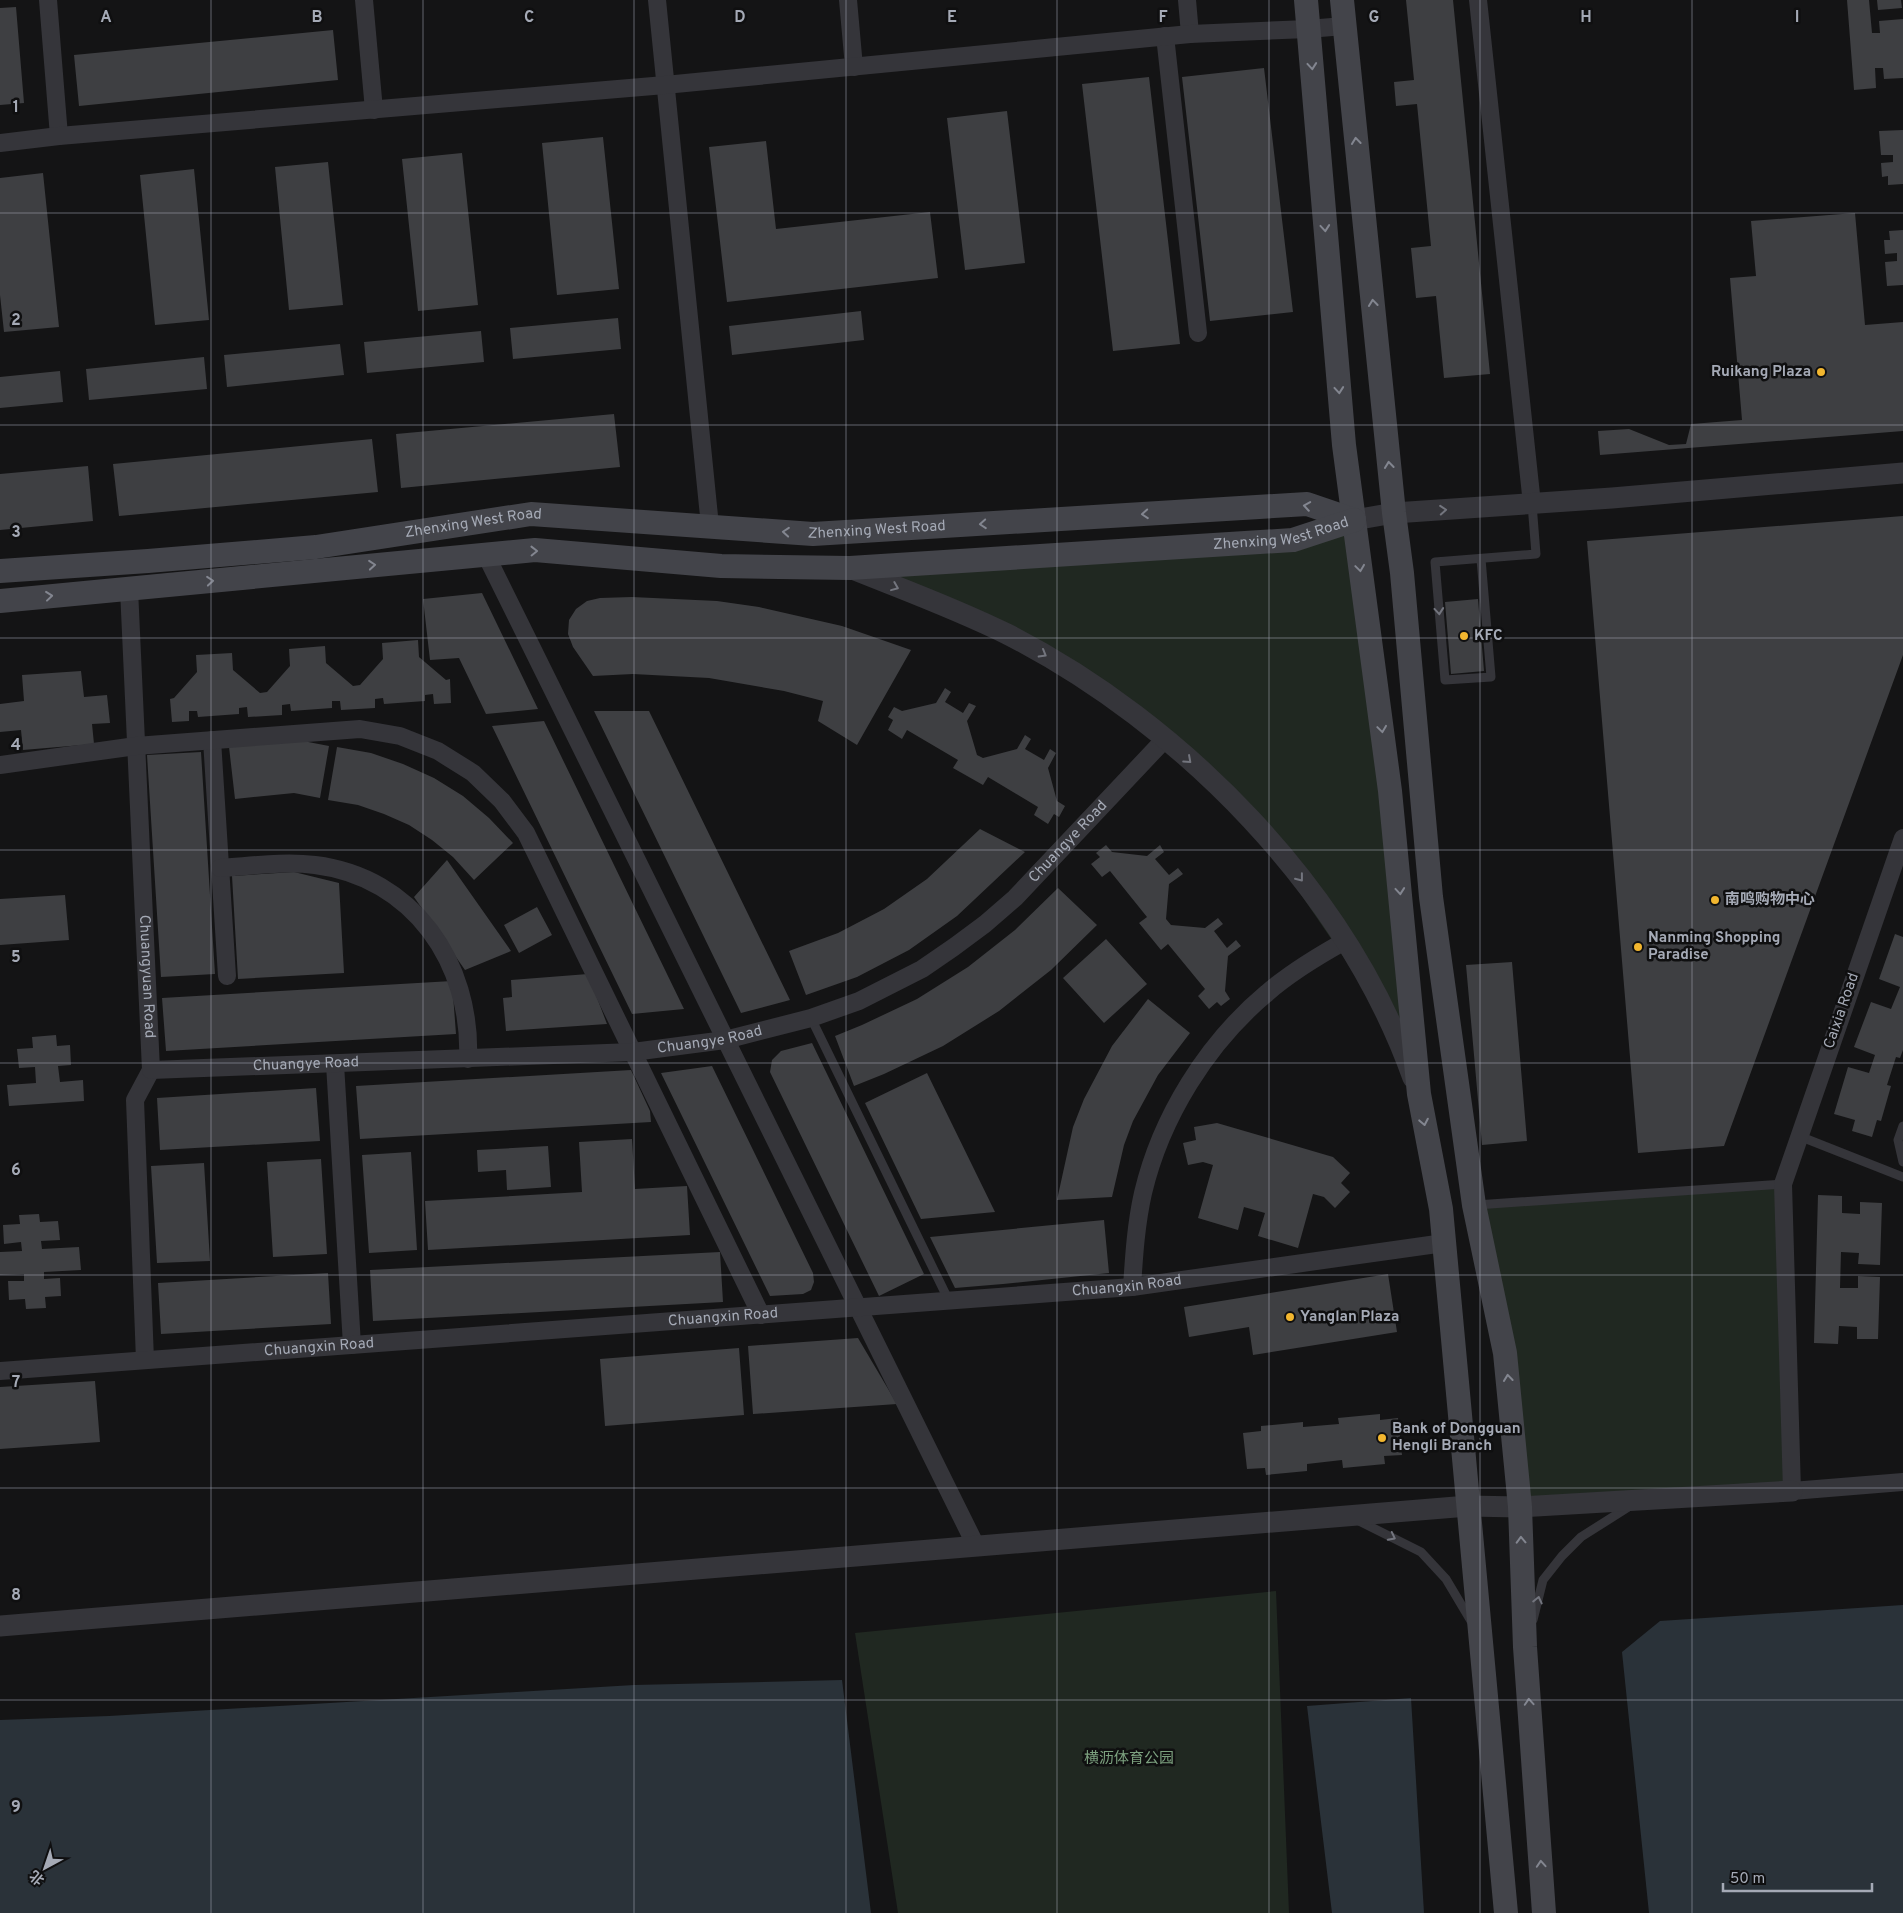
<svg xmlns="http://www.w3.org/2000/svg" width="1903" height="1913" font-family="Overpass,'Noto Sans SC',sans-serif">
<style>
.green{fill:#202821}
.water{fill:#2a3239}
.building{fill:#3e3f42}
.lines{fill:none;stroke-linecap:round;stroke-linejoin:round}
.service{stroke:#35353a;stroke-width:9}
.minor{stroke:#35353a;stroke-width:18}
.tertiary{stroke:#35353a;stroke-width:21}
.secondary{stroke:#43444a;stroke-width:24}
.oneway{stroke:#838690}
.oneway2{stroke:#73757e}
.grid{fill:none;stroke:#a5aab6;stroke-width:1;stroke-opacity:0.55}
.poi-dot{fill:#f2b62f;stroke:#0f0f10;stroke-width:2}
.labels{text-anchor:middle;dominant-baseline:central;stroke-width:5;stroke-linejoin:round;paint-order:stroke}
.poi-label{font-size:15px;font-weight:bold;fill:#a5aab6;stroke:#0f0f10;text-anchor:start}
.street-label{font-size:15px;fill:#a5aab6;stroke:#0f0f10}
.park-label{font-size:15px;fill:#7ca17f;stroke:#0f0f10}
.grid-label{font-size:16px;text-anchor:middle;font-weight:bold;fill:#a5aab6;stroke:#0f0f10;stroke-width:5;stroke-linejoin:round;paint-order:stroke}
</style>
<rect width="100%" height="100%" fill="#141415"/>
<!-- green -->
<path class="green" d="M 1354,525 L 1419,1094 L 1396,1034 L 1250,820 L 1088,682 L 850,568 Z
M 1783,1184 L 1792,1491 L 1520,1507 L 1474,1205 Z
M 1276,1591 L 1289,1913 L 898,1913 L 855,1633 Z"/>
<!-- water -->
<path class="water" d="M 1903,1605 L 1903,1913 L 1649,1913 L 1622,1652 L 1660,1621 Z
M 842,1680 L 871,1913 L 0,1913 L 0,1720 L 109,1716 L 634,1685 Z
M 1411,1698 L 1424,1913 L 1332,1913 L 1307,1706 Z"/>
<!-- building -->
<path class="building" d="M 1406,0 L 1453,0 L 1490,374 L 1444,378 L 1436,296 L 1416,298 L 1411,248 L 1431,246 L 1417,104 L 1396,106 L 1394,82 L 1414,80 Z
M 1847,0 L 1869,0 L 1872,33 L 1880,33 L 1879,21 L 1903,19 L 1903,78 L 1884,79 L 1883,68 L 1875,68 L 1876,88 L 1854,90 Z
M 1877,0 L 1901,0 L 1902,8 L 1878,10 Z
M 16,7 L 24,103 L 0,105 L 0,8 Z
M 333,30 L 338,80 L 79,106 L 74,55 Z
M 1264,68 L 1293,312 L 1210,321 L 1182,77 Z
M 1149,77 L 1180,344 L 1113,351 L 1082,84 Z
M 1007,111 L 1025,263 L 965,270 L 947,118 Z
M 1903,130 L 1903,184 L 1888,185 L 1888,176 L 1882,177 L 1881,163 L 1893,162 L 1893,155 L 1881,155 L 1879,131 Z
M 603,137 L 619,289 L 557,295 L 542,143 Z
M 766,141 L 776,229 L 930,212 L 938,278 L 727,302 L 709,147 Z
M 462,153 L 478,305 L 418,311 L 402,159 Z
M 328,162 L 343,305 L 289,310 L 275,167 Z
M 194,169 L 209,320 L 155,325 L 140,175 Z
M 43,173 L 59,327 L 4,332 L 0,295 L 0,178 Z
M 1855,213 L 1865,325 L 1903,322 L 1903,431 L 1600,455 L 1598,431 L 1629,429 L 1669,445 L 1686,444 L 1691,424 L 1742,420 L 1730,278 L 1756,276 L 1751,221 Z
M 1903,230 L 1903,285 L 1887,286 L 1885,262 L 1897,261 L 1897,253 L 1885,254 L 1884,240 L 1890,240 L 1889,231 Z
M 861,311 L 864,340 L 732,355 L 729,326 Z
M 618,318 L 621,349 L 513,359 L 510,328 Z
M 481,331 L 484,362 L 367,373 L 364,342 Z
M 340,344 L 344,375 L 227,387 L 224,355 Z
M 204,357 L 207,389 L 89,400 L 86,369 Z
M 60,371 L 63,402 L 0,408 L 0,377 Z
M 614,414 L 620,467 L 401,488 L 396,434 Z
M 372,439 L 378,492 L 119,516 L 113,464 Z
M 88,466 L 93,521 L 0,530 L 0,474 Z
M 1903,516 L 1903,655 L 1724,1146 L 1638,1153 L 1587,541 Z
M 482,593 L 538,709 L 486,714 L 459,658 L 430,660 L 423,599 Z
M 632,597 L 717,601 L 759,607 L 842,626 L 911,650 L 857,745 L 818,721 L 823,701 L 784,691 L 709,678 L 633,674 L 593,676 L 573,647 L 568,634 L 569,620 L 576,609 L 587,601 L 600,598 Z
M 1478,599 L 1484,671 L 1451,674 L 1445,602 Z
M 418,640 L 419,657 L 446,680 L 450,679 L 451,703 L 434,704 L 433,694 L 425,695 L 425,701 L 384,704 L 383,698 L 375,699 L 375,708 L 341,710 L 340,701 L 332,701 L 332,708 L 291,711 L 290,704 L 282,705 L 282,715 L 248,717 L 247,707 L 239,708 L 239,714 L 198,717 L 197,711 L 189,711 L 189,721 L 172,722 L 170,699 L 174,698 L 197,672 L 196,655 L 232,653 L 233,670 L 260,693 L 267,692 L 290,666 L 289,649 L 325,646 L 326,663 L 353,686 L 360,685 L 383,659 L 382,643 Z
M 81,671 L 84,697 L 107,695 L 110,723 L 92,724 L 94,744 L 23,750 L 21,730 L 0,732 L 0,704 L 24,701 L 22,675 Z
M 945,688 L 951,692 L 945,702 L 963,713 L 969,703 L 976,706 L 967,721 L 977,755 L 983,758 L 1017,749 L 1025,735 L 1031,739 L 1025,749 L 1044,760 L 1050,749 L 1056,753 L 1048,768 L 1057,801 L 1065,806 L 1059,817 L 1054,814 L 1048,824 L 1034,815 L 1038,807 L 988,777 L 983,785 L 953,768 L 958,760 L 907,730 L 902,739 L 888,730 L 893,720 L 888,717 L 894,707 L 902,711 L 936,703 Z
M 594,711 L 649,711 L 790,1000 L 741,1013 Z
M 544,721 L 684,1009 L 632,1014 L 492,726 Z
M 303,741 L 329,746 L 320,798 L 294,793 L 235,799 L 229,747 Z
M 337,747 L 371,753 L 403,764 L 434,778 L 463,796 L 489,818 L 513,843 L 474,880 L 453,857 L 432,840 L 409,825 L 384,814 L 358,805 L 328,800 Z
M 201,752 L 215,974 L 161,977 L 147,755 Z
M 980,829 L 1025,852 L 957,916 L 909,950 L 857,977 L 806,995 L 789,951 L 838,933 L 884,909 L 927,879 Z
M 1106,845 L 1112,852 L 1147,856 L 1160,845 L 1164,852 L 1155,859 L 1169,875 L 1178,868 L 1183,874 L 1169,884 L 1166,919 L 1171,925 L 1205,928 L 1218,918 L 1223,924 L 1214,931 L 1227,948 L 1236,940 L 1241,946 L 1228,956 L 1225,991 L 1230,999 L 1221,1006 L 1217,1002 L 1209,1009 L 1198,996 L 1205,989 L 1168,944 L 1161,950 L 1139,923 L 1147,917 L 1110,871 L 1102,877 L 1091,864 L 1100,857 L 1096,853 Z
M 447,860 L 511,951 L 465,970 L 414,897 Z
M 294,872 L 339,883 L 344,973 L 238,979 L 232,876 Z
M 1058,888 L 1097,925 L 1051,970 L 999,1011 L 943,1046 L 884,1074 L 854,1086 L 835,1036 L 862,1025 L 917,999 L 968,967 L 1015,930 Z
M 65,895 L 69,940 L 0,945 L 0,899 Z
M 537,907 L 552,935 L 519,953 L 504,925 Z
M 1895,934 L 1903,937 L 1903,1050 L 1900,1058 L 1896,1057 L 1887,1085 L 1891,1086 L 1881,1121 L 1877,1120 L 1872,1137 L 1852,1131 L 1855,1120 L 1834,1114 L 1848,1067 L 1869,1073 L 1875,1055 L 1854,1047 L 1871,1002 L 1891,1009 L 1900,987 L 1879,979 Z
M 1106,939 L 1147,984 L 1104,1023 L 1063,978 Z
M 1512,962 L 1527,1141 L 1482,1145 L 1466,965 Z
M 588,974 L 607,1024 L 506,1031 L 503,998 L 512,997 L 511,980 Z
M 452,981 L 456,1034 L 166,1051 L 162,998 Z
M 1148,999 L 1190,1033 L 1158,1075 L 1133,1121 L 1124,1145 L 1112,1197 L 1057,1200 L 1073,1127 L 1084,1099 L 1112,1046 Z
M 56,1035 L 57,1046 L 70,1045 L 71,1065 L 58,1066 L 60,1082 L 83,1080 L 84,1101 L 9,1106 L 7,1085 L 36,1083 L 35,1067 L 19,1068 L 17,1049 L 33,1048 L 32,1037 Z
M 812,1043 L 924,1274 L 879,1296 L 770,1072 L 772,1060 L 781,1051 Z
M 712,1066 L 813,1273 L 814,1282 L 811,1290 L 803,1294 L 770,1296 L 661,1073 Z
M 631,1070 L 650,1111 L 651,1122 L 360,1139 L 356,1086 Z
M 927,1073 L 995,1212 L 921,1219 L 865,1103 Z
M 316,1088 L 320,1141 L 160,1150 L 157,1098 Z
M 1217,1123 L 1333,1157 L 1350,1173 L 1341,1183 L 1350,1192 L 1335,1208 L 1324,1197 L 1313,1194 L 1298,1248 L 1258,1236 L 1265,1213 L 1244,1207 L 1238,1230 L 1198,1218 L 1213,1165 L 1203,1162 L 1188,1165 L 1183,1143 L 1196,1140 L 1194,1127 Z
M 632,1139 L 635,1189 L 687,1186 L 690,1235 L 428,1250 L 425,1201 L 582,1192 L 579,1142 Z
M 548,1146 L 551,1187 L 507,1190 L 506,1170 L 478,1172 L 477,1150 Z
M 411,1152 L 417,1250 L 369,1253 L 362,1155 Z
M 321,1159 L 327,1254 L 273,1257 L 267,1162 Z
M 204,1163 L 210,1261 L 157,1263 L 151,1166 Z
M 1818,1195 L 1842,1196 L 1842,1213 L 1860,1214 L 1860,1202 L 1882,1203 L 1880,1265 L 1858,1264 L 1859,1253 L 1841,1252 L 1840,1288 L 1858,1288 L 1858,1276 L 1880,1277 L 1878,1339 L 1857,1339 L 1857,1327 L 1839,1326 L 1838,1344 L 1814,1343 Z
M 39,1214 L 40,1222 L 58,1221 L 60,1240 L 41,1241 L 42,1249 L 79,1247 L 81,1270 L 44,1272 L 44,1279 L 60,1278 L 61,1296 L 45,1297 L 46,1308 L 26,1309 L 25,1299 L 9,1300 L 8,1281 L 24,1281 L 24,1274 L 0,1275 L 0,1252 L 22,1251 L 21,1242 L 4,1244 L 3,1225 L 20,1224 L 19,1215 Z
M 1104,1220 L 1109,1273 L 1003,1284 L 955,1288 L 930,1237 Z
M 720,1252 L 723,1302 L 373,1321 L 370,1270 Z
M 328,1273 L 331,1324 L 161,1334 L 158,1283 Z
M 1388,1274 L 1397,1332 L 1253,1355 L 1249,1327 L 1189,1337 L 1184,1307 Z
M 858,1338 L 897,1404 L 753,1414 L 748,1346 Z
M 739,1348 L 744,1415 L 605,1426 L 600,1359 Z
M 95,1381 L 100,1442 L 0,1449 L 0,1387 Z
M 1380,1414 L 1380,1420 L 1398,1418 L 1402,1455 L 1384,1456 L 1385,1464 L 1343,1468 L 1342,1460 L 1307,1464 L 1307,1471 L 1266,1475 L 1265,1468 L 1247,1469 L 1243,1433 L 1261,1431 L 1261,1426 L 1303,1422 L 1303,1427 L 1339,1424 L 1338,1418 Z"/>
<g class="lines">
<!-- service -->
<path class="service" d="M 1481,559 L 1491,677 L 1445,680 L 1435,562 L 1536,554 L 1532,504
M 811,1018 L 949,1301
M 1903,1126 L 1898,1140 L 1903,1162
M 1799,1136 L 1903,1177
M 1476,1205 L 1783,1184
M 1357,1520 L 1421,1552 L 1446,1579 L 1471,1621
M 1533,1620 L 1543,1580 L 1562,1556 L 1581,1537 L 1630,1506"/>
<!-- minor -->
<g class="minor">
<path d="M 48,0 L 59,136"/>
<path d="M 364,0 L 374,110"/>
<path d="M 657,0 L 710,526"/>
<path d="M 848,0 L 854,67"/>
<path d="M 1187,0 L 1190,34"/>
<path d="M 1478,0 L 1532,504"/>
<path d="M 1165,36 L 1198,333"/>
<path d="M 0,143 L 59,136 L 665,85 L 1190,34 L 1308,29 L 1344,26"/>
<path d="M 486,555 L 976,1546"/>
<path id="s1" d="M 129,589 L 151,1070 L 135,1100 L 145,1360"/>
<path d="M 212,740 L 227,976"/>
<path d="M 0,765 L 136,746 L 360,729 L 400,736 L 438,751 L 473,773 L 502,801 L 526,833 L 761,1315"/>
<path d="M 1903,838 L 1783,1184 L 1792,1491 L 1903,1482"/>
<path d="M 220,868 C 251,866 284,861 315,865 C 413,877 472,963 468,1059"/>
<path d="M 335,1064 L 352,1345"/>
<path id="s2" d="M 151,1070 L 633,1052 L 725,1040 L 811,1018 L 859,1001 L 922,969 L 954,947 L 985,924 L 1015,898 L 1165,739"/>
<path d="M 1132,1287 C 1134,1256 1136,1224 1143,1193 C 1161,1117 1207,1043 1267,993 C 1291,972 1318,956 1345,941"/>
<path id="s3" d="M 0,1371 L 1132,1287 L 1444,1243"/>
</g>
<!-- tertiary -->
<path class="tertiary" d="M 1354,520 L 1394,513 L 1612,498 L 1903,473
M 850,568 C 902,589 957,609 1007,634 C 1183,724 1346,890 1413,1078
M 0,1626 L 1468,1506 L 1520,1507 L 1792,1491"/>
<!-- secondary -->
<g class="secondary">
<path d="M 1306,0 L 1344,445 L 1390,791 L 1419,1094 L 1441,1209 L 1506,1913"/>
<path d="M 1342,0 L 1394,513 L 1402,573 L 1431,897 L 1474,1205 L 1505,1353 L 1520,1507 L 1525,1647 L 1544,1913"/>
<path id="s4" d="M 0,571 L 148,561 L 316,547 L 531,514 L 813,534 L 1307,504 L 1354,520"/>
<path id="s5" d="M 0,601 L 535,550 L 721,566 L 850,568 L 1293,540 L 1354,520"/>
</g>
</g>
<!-- one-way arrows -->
<defs><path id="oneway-chevron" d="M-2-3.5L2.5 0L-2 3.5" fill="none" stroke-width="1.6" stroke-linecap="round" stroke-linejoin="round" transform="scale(1.25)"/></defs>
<g class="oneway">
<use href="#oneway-chevron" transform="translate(1312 66) rotate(85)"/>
<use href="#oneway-chevron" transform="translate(1356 141) rotate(-96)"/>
<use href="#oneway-chevron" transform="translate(1325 228) rotate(85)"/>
<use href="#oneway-chevron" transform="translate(1373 303) rotate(-96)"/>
<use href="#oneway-chevron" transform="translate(1339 390) rotate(85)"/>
<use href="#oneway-chevron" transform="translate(1389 465) rotate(-96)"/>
<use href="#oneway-chevron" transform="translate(1307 506) rotate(-171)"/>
<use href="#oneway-chevron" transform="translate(1145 514) rotate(176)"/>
<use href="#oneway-chevron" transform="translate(983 524) rotate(176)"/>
<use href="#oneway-chevron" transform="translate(786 532) rotate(-175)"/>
<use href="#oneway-chevron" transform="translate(534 551) rotate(-1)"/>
<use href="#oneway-chevron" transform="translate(372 565) rotate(-5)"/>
<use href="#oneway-chevron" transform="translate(1360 568) rotate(82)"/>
<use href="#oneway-chevron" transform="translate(210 581) rotate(-5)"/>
<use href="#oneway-chevron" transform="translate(49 596) rotate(-6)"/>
<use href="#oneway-chevron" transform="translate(1382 729) rotate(82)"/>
<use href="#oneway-chevron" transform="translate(1400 891) rotate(85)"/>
<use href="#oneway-chevron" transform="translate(1424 1122) rotate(79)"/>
<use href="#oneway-chevron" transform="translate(1508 1378) rotate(-96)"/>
<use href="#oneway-chevron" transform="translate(1521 1540) rotate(-92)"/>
<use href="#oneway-chevron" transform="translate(1529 1702) rotate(-94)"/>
<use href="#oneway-chevron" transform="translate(1541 1864) rotate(-94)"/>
</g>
<g class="oneway2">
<use href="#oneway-chevron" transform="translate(1443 510) rotate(-4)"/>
<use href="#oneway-chevron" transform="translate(895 587) rotate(22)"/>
<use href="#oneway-chevron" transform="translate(1439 611) rotate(85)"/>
<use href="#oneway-chevron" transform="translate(1043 654) rotate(30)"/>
<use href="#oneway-chevron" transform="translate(1188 760) rotate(42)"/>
<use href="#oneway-chevron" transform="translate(1300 878) rotate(52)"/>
<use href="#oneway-chevron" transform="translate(1392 1537) rotate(27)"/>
<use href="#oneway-chevron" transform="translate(1538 1600) rotate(-77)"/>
</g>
<!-- grid -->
<path class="grid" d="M 211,0 L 211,1913M 423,0 L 423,1913M 634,0 L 634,1913M 846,0 L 846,1913M 1057,0 L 1057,1913M 1269,0 L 1269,1913M 1480,0 L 1480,1913M 1692,0 L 1692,1913M 0,213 L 1903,213M 0,425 L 1903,425M 0,638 L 1903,638M 0,850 L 1903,850M 0,1063 L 1903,1063M 0,1275 L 1903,1275M 0,1488 L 1903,1488M 0,1700 L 1903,1700"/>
<!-- markers -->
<g class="poi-dot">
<circle cx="1821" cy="372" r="5"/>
<circle cx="1464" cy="636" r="5"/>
<circle cx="1715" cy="900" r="5"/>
<circle cx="1638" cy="947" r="5"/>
<circle cx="1290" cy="1317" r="5"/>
<circle cx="1382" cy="1438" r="5"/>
</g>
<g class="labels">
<!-- poi labels -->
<g class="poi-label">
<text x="1811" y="372" text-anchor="end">Ruikang Plaza</text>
<text x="1474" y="636">KFC</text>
<text x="1725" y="900">南鸣购物中心</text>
<text x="1648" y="938">Nanming Shopping<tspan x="1648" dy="17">Paradise</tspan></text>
<text x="1300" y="1317">Yanglan Plaza</text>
<text x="1392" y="1429">Bank of Dongguan<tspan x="1392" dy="17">Hengli Branch</tspan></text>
</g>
<!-- street labels -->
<g class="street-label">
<text stroke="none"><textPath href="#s4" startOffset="476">Zhenxing West Road</textPath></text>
<text stroke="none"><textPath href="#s4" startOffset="881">Zhenxing West Road</textPath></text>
<text stroke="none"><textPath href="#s5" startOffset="1286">Zhenxing West Road</textPath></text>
<text stroke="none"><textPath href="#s2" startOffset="980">Chuangye Road</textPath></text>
<text stroke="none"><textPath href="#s1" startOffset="388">Chuangyuan Road</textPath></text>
<text transform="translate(1842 1011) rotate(-71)">Caixia Road</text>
<text stroke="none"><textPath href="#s2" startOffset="560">Chuangye Road</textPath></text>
<text stroke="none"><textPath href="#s2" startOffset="155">Chuangye Road</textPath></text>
<text stroke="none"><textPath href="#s3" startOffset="1130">Chuangxin Road</textPath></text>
<text stroke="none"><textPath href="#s3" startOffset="725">Chuangxin Road</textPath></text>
<text stroke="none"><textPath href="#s3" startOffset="320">Chuangxin Road</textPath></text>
</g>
<!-- park labels -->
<g class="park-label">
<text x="1129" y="1759">横沥体育公园</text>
</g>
</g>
<g class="grid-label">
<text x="106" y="22">A</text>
<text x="317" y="22">B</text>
<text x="529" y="22">C</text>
<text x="740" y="22">D</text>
<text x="952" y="22">E</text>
<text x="1163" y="22">F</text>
<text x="1374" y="22">G</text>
<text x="1586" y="22">H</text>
<text x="1797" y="22">I</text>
<text x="16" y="112">1</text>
<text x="16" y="325">2</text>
<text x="16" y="537">3</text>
<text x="16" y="750">4</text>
<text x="16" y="962">5</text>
<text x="16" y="1175">6</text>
<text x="16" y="1387">7</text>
<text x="16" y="1600">8</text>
<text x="16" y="1812">9</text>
</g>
<!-- north arrow -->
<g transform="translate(45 1868) rotate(220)" stroke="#0f0f10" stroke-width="4" paint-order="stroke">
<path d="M0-4L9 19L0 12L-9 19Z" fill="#a5aab6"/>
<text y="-8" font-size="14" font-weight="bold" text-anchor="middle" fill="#a5aab6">北</text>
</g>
<!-- scale -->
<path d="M1723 1883v8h149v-8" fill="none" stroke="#a5aab6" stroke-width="2.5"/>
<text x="1730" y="1883" font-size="15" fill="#a5aab6" stroke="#0f0f10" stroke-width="4" paint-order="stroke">50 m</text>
</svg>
